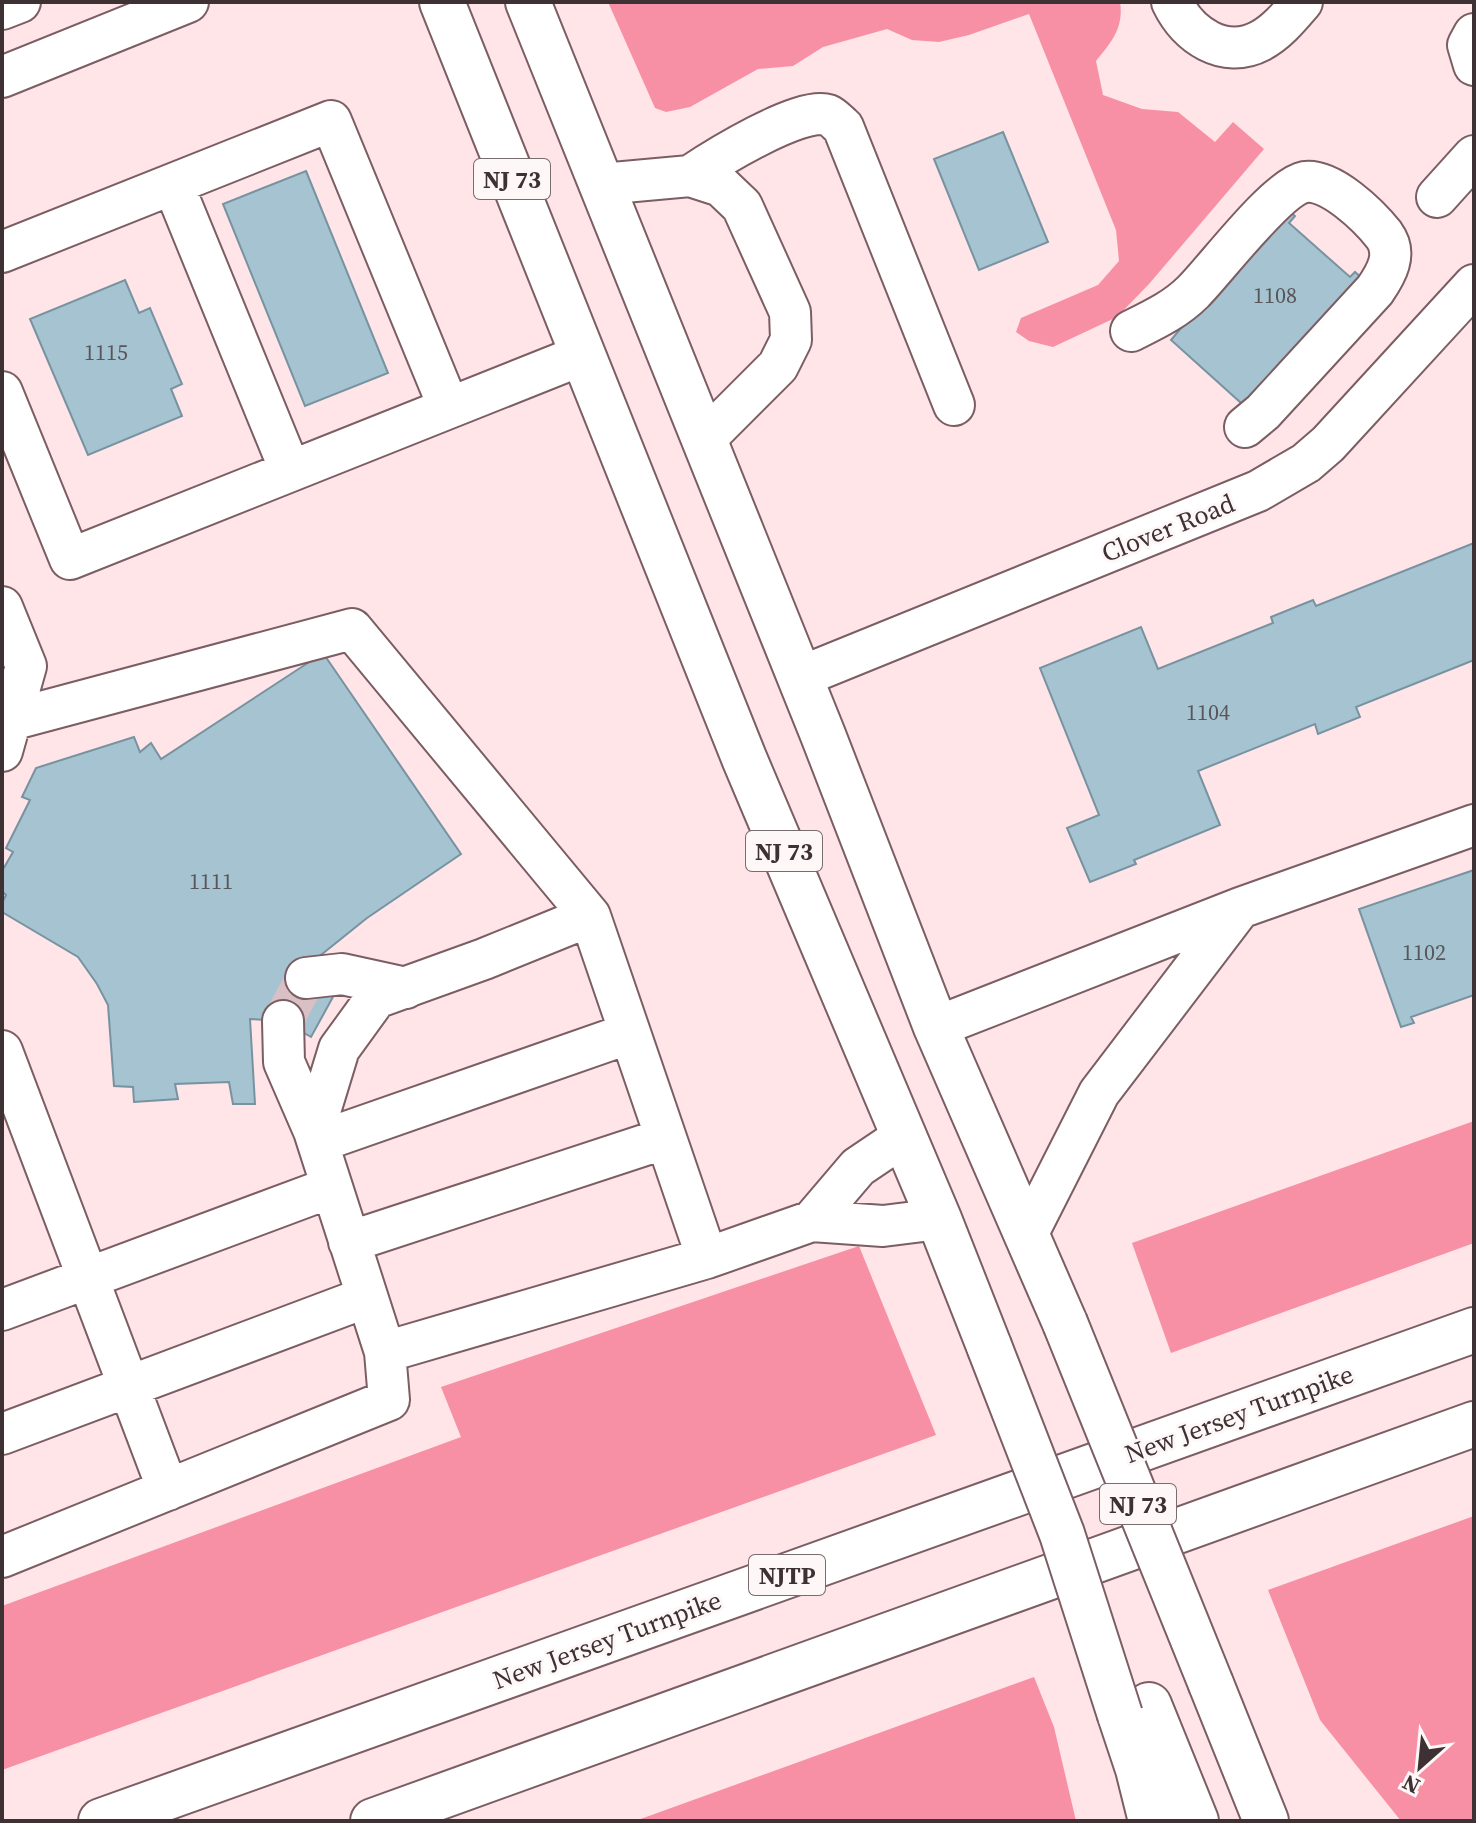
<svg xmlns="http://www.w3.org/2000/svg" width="1476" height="1823" font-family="'Source Serif 4',serif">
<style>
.forest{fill:#f890a5}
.building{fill:#a5c3d0;stroke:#7793a0;stroke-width:2}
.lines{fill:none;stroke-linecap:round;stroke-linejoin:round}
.minor-tunnel{stroke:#d8c0c4;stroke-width:40;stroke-dasharray:40 20;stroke-linecap:butt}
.minor-casing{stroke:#7b5e63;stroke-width:44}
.highway-casing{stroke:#7b5e63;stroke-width:48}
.minor{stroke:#fff;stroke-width:40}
.highway{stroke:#fff;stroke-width:44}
.highway-bridge-casing{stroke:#7b5e63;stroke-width:48;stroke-linecap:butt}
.highway-bridge{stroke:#fff;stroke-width:44}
.labels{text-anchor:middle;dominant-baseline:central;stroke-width:6;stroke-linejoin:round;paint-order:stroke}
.number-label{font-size:22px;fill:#58565a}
.shield{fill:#fef7f8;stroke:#786c6e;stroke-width:2}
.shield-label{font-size:24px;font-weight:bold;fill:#3e3133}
.street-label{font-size:26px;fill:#3e3133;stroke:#fef7f8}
</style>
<rect width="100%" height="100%" fill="#ffe4e8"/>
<!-- forest -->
<path class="forest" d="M 608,2 L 1120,2 C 1124,27 1112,42 1096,61 L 1103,95 L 1142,109 L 1178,112 L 1215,142 L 1233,122 L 1264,149 L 1149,284 L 1117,317 L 1053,347 L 1029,341 L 1016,332 L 1021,318 L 1098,285 L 1119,261 L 1116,230 L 1029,14 L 969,35 L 939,42 L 912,40 L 887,29 L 823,47 L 793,66 L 758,69 L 690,107 L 666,112 L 655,108 Z
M 1474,1121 L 1474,1243 L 1171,1353 L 1132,1243 Z
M 859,1246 L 936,1435 L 2,1770 L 2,1606 L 461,1437 L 441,1387 Z
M 1474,1516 L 1474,1821 L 1401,1821 L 1320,1720 L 1268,1590 Z
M 1034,1677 L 1054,1727 L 1076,1821 L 635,1821 Z"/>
<!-- building -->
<path class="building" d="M 1003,132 L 1048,242 L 979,270 L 934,159 Z
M 306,171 L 388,373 L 305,406 L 223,204 Z
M 1284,206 L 1295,216 L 1289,223 L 1350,277 L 1355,272 L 1366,282 L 1250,411 L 1171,340 Z
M 125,280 L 139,313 L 150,308 L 182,384 L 171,389 L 182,416 L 88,455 L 30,319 Z
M 1474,543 L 1474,660 L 1356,707 L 1360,717 L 1318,734 L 1315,724 L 1198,771 L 1220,825 L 1134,860 L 1136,864 L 1090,882 L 1067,828 L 1099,815 L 1040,668 L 1141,627 L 1158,669 L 1273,623 L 1271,617 L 1313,600 L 1316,606 Z
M 323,653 L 461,854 L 367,918 L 301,971 L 334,995 L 311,1037 L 283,1021 L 250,1019 L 255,1104 L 233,1104 L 229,1082 L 175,1084 L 178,1099 L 134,1102 L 133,1087 L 114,1086 L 108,1005 L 97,984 L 78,957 L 2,912 L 2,903 L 6,895 L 2,891 L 2,871 L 13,852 L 6,848 L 30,800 L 22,797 L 36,768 L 134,737 L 140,752 L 151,743 L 161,759 Z
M 1474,870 L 1474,995 L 1411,1017 L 1414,1023 L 1401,1027 L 1359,909 Z"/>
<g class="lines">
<!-- minor-tunnel -->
<path class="minor-tunnel" d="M 283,1021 L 306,978"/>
<!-- minor casing -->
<g class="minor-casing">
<path id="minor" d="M 1172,2 C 1188,35 1224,60 1260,41 C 1277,32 1290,16 1302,2
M 2,9 L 20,2
M 1474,34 L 1468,45 L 1474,65
M 2,77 L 188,2
M 690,176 C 714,160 800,106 828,115 C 833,117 839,124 843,127 L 954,405
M 173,184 L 290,470
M 602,184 L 690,176 L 721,186 L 742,206 L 790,312 L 791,340 L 778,366 L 704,440
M 1437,197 L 1474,156
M 2,252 L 331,121 L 449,408
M 1131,331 C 1153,320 1175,310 1193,292 C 1216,269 1277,187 1305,182 C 1330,178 1369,216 1384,235 C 1398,254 1386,274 1375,290 L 1263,412 L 1245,427
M 2,392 L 70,559 L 582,355
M 2,607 L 26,666 L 2,751
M 800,677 L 1258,491 L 1306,463 L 1328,444 L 1474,285
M 11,720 L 352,629 L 590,916 L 707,1258
M 306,978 L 342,974 L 406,988
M 283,1021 L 284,1062 L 314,1131
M 936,1027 L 1240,908 L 1474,825
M 2,1051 L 168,1490
M 904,1136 L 858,1167 L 812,1221 L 883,1226 L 939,1219
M 318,1142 L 630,1033
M 1027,1235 L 1099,1093 L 1240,908
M 349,1242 L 666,1138
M 2,1310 L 332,1187
M 385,1352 L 707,1258 L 812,1221
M 2,1434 L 367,1297
M 2,1557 L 389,1400 L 385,1352 L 314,1131 L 339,1049 L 376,998 L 484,959 L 590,916"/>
</g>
<!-- highway casing -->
<g class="highway-casing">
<path id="highway" d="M 442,2 L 744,758 L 939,1219 L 989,1346
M 528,2 L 823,735 L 936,1027 L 1065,1323
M 1211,1684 L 1266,1821
M 1149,1705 L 1196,1821
M 1120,1715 L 1138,1769 L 1151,1821
M 101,1821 L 1474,1330
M 373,1821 L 1474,1424"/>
</g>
<!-- minor -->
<use href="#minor" class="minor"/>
<!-- highway -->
<use href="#highway" class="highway"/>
<!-- highway-bridge casing -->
<g class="highway-bridge-casing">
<path id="highway-bridge" d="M 1065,1323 L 1211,1684
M 989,1346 L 1062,1534 L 1120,1715"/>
</g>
<!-- highway-bridge -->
<use href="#highway-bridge" class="highway-bridge"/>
</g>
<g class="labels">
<!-- number labels -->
<g class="number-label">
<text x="1275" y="295">1108</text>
<text x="106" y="352">1115</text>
<text x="1208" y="712">1104</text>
<text x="211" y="881">1111</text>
<text x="1424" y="952">1102</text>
</g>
<!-- shield labels -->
<g class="shield">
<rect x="474" y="159" width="76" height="40" rx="6"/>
<rect x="746" y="831" width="76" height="40" rx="6"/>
<rect x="1100" y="1484" width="76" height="40" rx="6"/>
<rect x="749" y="1555" width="76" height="40" rx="6"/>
</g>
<g class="shield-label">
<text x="512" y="179">NJ 73</text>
<text x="784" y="851">NJ 73</text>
<text x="1138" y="1504">NJ 73</text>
<text x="787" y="1575">NJTP</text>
</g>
<!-- street labels -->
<g class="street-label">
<text transform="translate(1168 528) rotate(-22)">Clover Road</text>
<text transform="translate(1239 1414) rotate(-20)">New Jersey Turnpike</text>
<text transform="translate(607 1640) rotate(-20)">New Jersey Turnpike</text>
</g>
</g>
<!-- border -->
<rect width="1476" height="1823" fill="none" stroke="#3e3133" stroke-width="8"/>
<!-- north arrow -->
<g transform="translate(1420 1767) rotate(207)" stroke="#fef7f8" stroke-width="6" paint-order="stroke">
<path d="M0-6L14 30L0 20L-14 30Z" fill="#3e3133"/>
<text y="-12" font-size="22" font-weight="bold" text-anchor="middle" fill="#3e3133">N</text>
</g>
</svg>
